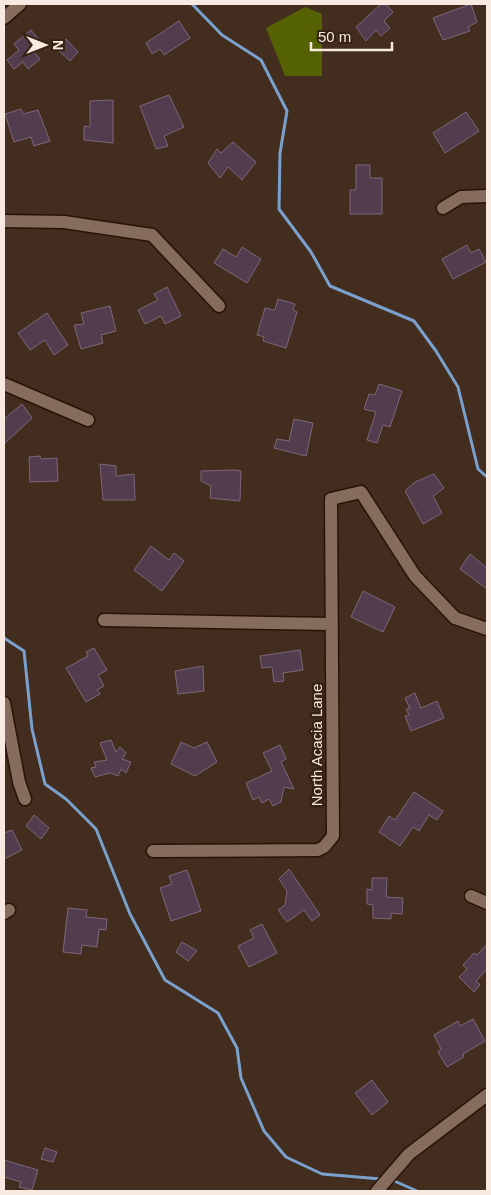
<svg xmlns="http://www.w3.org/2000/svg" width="491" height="1195" font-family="Arial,sans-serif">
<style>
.green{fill:#556203}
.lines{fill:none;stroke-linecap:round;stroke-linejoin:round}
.stream{stroke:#7aa0ce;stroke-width:3}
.building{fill:#523d4e;stroke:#7e677a}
.minor-casing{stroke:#281407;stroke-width:15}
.minor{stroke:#856c5c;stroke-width:12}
.labels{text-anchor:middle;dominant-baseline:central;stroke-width:5;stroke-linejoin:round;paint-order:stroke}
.street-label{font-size:15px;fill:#f8eae0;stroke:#372314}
</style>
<rect width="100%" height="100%" fill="#422d1e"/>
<!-- green -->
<path class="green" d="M 305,7 L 322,14 L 322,76 L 285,76 L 266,28 Z"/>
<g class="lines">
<!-- stream -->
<path class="stream" d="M 192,4 L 222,35 L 261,60 L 287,111 L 280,153 L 279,209 L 311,252 L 330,286 L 414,321 L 436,351 L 458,387 L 478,469 L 487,477
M 4,638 L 24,651 L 32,729 L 45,784 L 66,799 L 96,829 L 130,914 L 165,980 L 218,1013 L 237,1048 L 241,1078 L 264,1131 L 286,1157 L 322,1174 L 381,1179
M 392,1180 L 417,1191"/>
</g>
<!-- building -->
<path class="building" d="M 381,4 L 386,4 L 393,12 L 384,21 L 390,28 L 381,36 L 376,30 L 366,41 L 356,27 Z
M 471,4 L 477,22 L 468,27 L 470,31 L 443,40 L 433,18 Z
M 179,21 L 190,38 L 164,55 L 160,49 L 152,54 L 146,43 Z
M 31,30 L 43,45 L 34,52 L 40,59 L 28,69 L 23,62 L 14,69 L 7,60 L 19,50 L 14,44 Z
M 66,39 L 78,52 L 70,61 L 56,48 Z
M 169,95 L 184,127 L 164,136 L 168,146 L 156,149 L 140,106 Z
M 113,100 L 113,143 L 84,140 L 84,126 L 90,127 L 90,101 Z
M 21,109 L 23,114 L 38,110 L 50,141 L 34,146 L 31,137 L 14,142 L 5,114 Z
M 466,112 L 479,131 L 445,153 L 433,133 Z
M 233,142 L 256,162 L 242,180 L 228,167 L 220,178 L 208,163 L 217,149 L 221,153 Z
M 356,165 L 370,165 L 370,178 L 382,178 L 382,214 L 350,214 L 350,190 L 356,190 Z
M 467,245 L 471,253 L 479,249 L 486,262 L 453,279 L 442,259 Z
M 242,247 L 261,259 L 247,283 L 214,263 L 223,249 L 236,257 Z
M 167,287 L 181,316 L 165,324 L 161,316 L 145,324 L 138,310 L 158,300 L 154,294 Z
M 278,299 L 295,304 L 293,310 L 297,312 L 286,348 L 263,341 L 264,337 L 257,335 L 265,308 L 275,310 Z
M 110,306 L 116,331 L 101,335 L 103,343 L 81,349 L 74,325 L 84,324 L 81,313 Z
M 47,313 L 68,345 L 54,355 L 45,340 L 30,350 L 18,333 Z
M 379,384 L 402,391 L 390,427 L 383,425 L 377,443 L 367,440 L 376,412 L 364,409 L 369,394 L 375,395 Z
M 22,404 L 32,418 L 4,444 L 4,419 Z
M 294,419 L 313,423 L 306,456 L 274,448 L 277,439 L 289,441 Z
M 40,456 L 41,459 L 57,458 L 58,481 L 30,482 L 29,457 Z
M 100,464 L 116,466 L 116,476 L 134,474 L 135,500 L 103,500 Z
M 235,470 L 241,471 L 240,501 L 210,498 L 211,486 L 201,481 L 201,471 Z
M 434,474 L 444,488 L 433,496 L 442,513 L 423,524 L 405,491 L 415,482 Z
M 151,546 L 169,560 L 174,553 L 184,561 L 162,591 L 134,570 Z
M 470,554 L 487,568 L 487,589 L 460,569 Z
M 363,591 L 395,607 L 383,632 L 351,617 Z
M 94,648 L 107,670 L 98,675 L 104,686 L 97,690 L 100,694 L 86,702 L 66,668 L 88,656 L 86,652 Z
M 300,650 L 303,670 L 283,673 L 284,681 L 274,682 L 272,667 L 262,668 L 260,656 Z
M 203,666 L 204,691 L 178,694 L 175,671 Z
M 415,693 L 421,708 L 437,701 L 444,718 L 411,731 L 405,716 L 409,715 L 406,709 L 410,709 L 405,698 Z
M 111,740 L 116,752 L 120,747 L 126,753 L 122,759 L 131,762 L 126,773 L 121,769 L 118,776 L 110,773 L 95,777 L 91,768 L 96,767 L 94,762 L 107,760 L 100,743 Z
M 181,742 L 194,748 L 207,742 L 217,762 L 195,776 L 171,764 Z
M 280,745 L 286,759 L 281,762 L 294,789 L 284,787 L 281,802 L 273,806 L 269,799 L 262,803 L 259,797 L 253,800 L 246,783 L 272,771 L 263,753 Z
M 414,792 L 443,811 L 437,820 L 429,815 L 419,831 L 413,827 L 400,846 L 379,832 L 389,816 L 395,820 Z
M 34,815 L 49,828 L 41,839 L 26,826 Z
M 12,830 L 22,850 L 4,859 L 4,833 Z
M 289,869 L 320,915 L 312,921 L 304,910 L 287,922 L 278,910 L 285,905 L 287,891 L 279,879 Z
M 187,870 L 201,911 L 171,921 L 160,888 L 172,884 L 169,876 Z
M 372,878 L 387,878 L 386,897 L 403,898 L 402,914 L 391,913 L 391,919 L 373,918 L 373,905 L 367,904 L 367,889 L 372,890 Z
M 68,908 L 87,910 L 86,917 L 107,919 L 106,930 L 99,929 L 97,947 L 82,945 L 81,954 L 63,952 Z
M 262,924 L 277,953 L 249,967 L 238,946 L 254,938 L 250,930 Z
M 182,942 L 197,951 L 188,961 L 176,952 Z
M 487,944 L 487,969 L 476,981 L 480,985 L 474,992 L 459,977 L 467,969 L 463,965 L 474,953 L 477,955 Z
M 473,1019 L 485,1041 L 463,1054 L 464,1057 L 447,1067 L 438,1052 L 441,1049 L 434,1035 L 458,1021 L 460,1026 Z
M 372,1080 L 388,1102 L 372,1115 L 355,1093 Z
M 45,1148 L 57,1152 L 53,1162 L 41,1159 Z
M 4,1160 L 38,1170 L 32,1190 L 19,1187 L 21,1182 L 4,1177 Z"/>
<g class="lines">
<!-- minor casing -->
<g class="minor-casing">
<path id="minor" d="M 4,18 L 20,4
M 443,208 L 461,197 L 487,196
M 4,221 L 64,222 L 152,235 L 219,306
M 4,384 L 88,420
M 104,620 L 332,624
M 4,703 L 19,782 L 25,799
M 153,851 L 318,850 L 324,847 L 333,836 L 331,499 L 361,492 L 415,576 L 455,618 L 487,629
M 471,896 L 487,903
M 4,913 L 9,910
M 377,1191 L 409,1154 L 487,1095"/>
</g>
<!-- minor -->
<use href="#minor" class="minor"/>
</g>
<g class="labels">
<!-- street labels -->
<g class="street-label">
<text transform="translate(316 745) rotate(-90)">North Acacia Lane</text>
</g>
</g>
<!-- border -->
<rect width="491" height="1195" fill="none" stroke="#f8eae0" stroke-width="10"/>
<!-- north arrow -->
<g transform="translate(45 45) rotate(90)" stroke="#372314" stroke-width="4" paint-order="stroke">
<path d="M0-4L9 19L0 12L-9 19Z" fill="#f8eae0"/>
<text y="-8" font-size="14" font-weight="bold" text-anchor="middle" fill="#f8eae0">N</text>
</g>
<!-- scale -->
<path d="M311 42v8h81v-8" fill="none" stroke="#f8eae0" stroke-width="2.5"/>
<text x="318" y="42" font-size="15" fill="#f8eae0" stroke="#372314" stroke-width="4" paint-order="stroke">50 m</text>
</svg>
